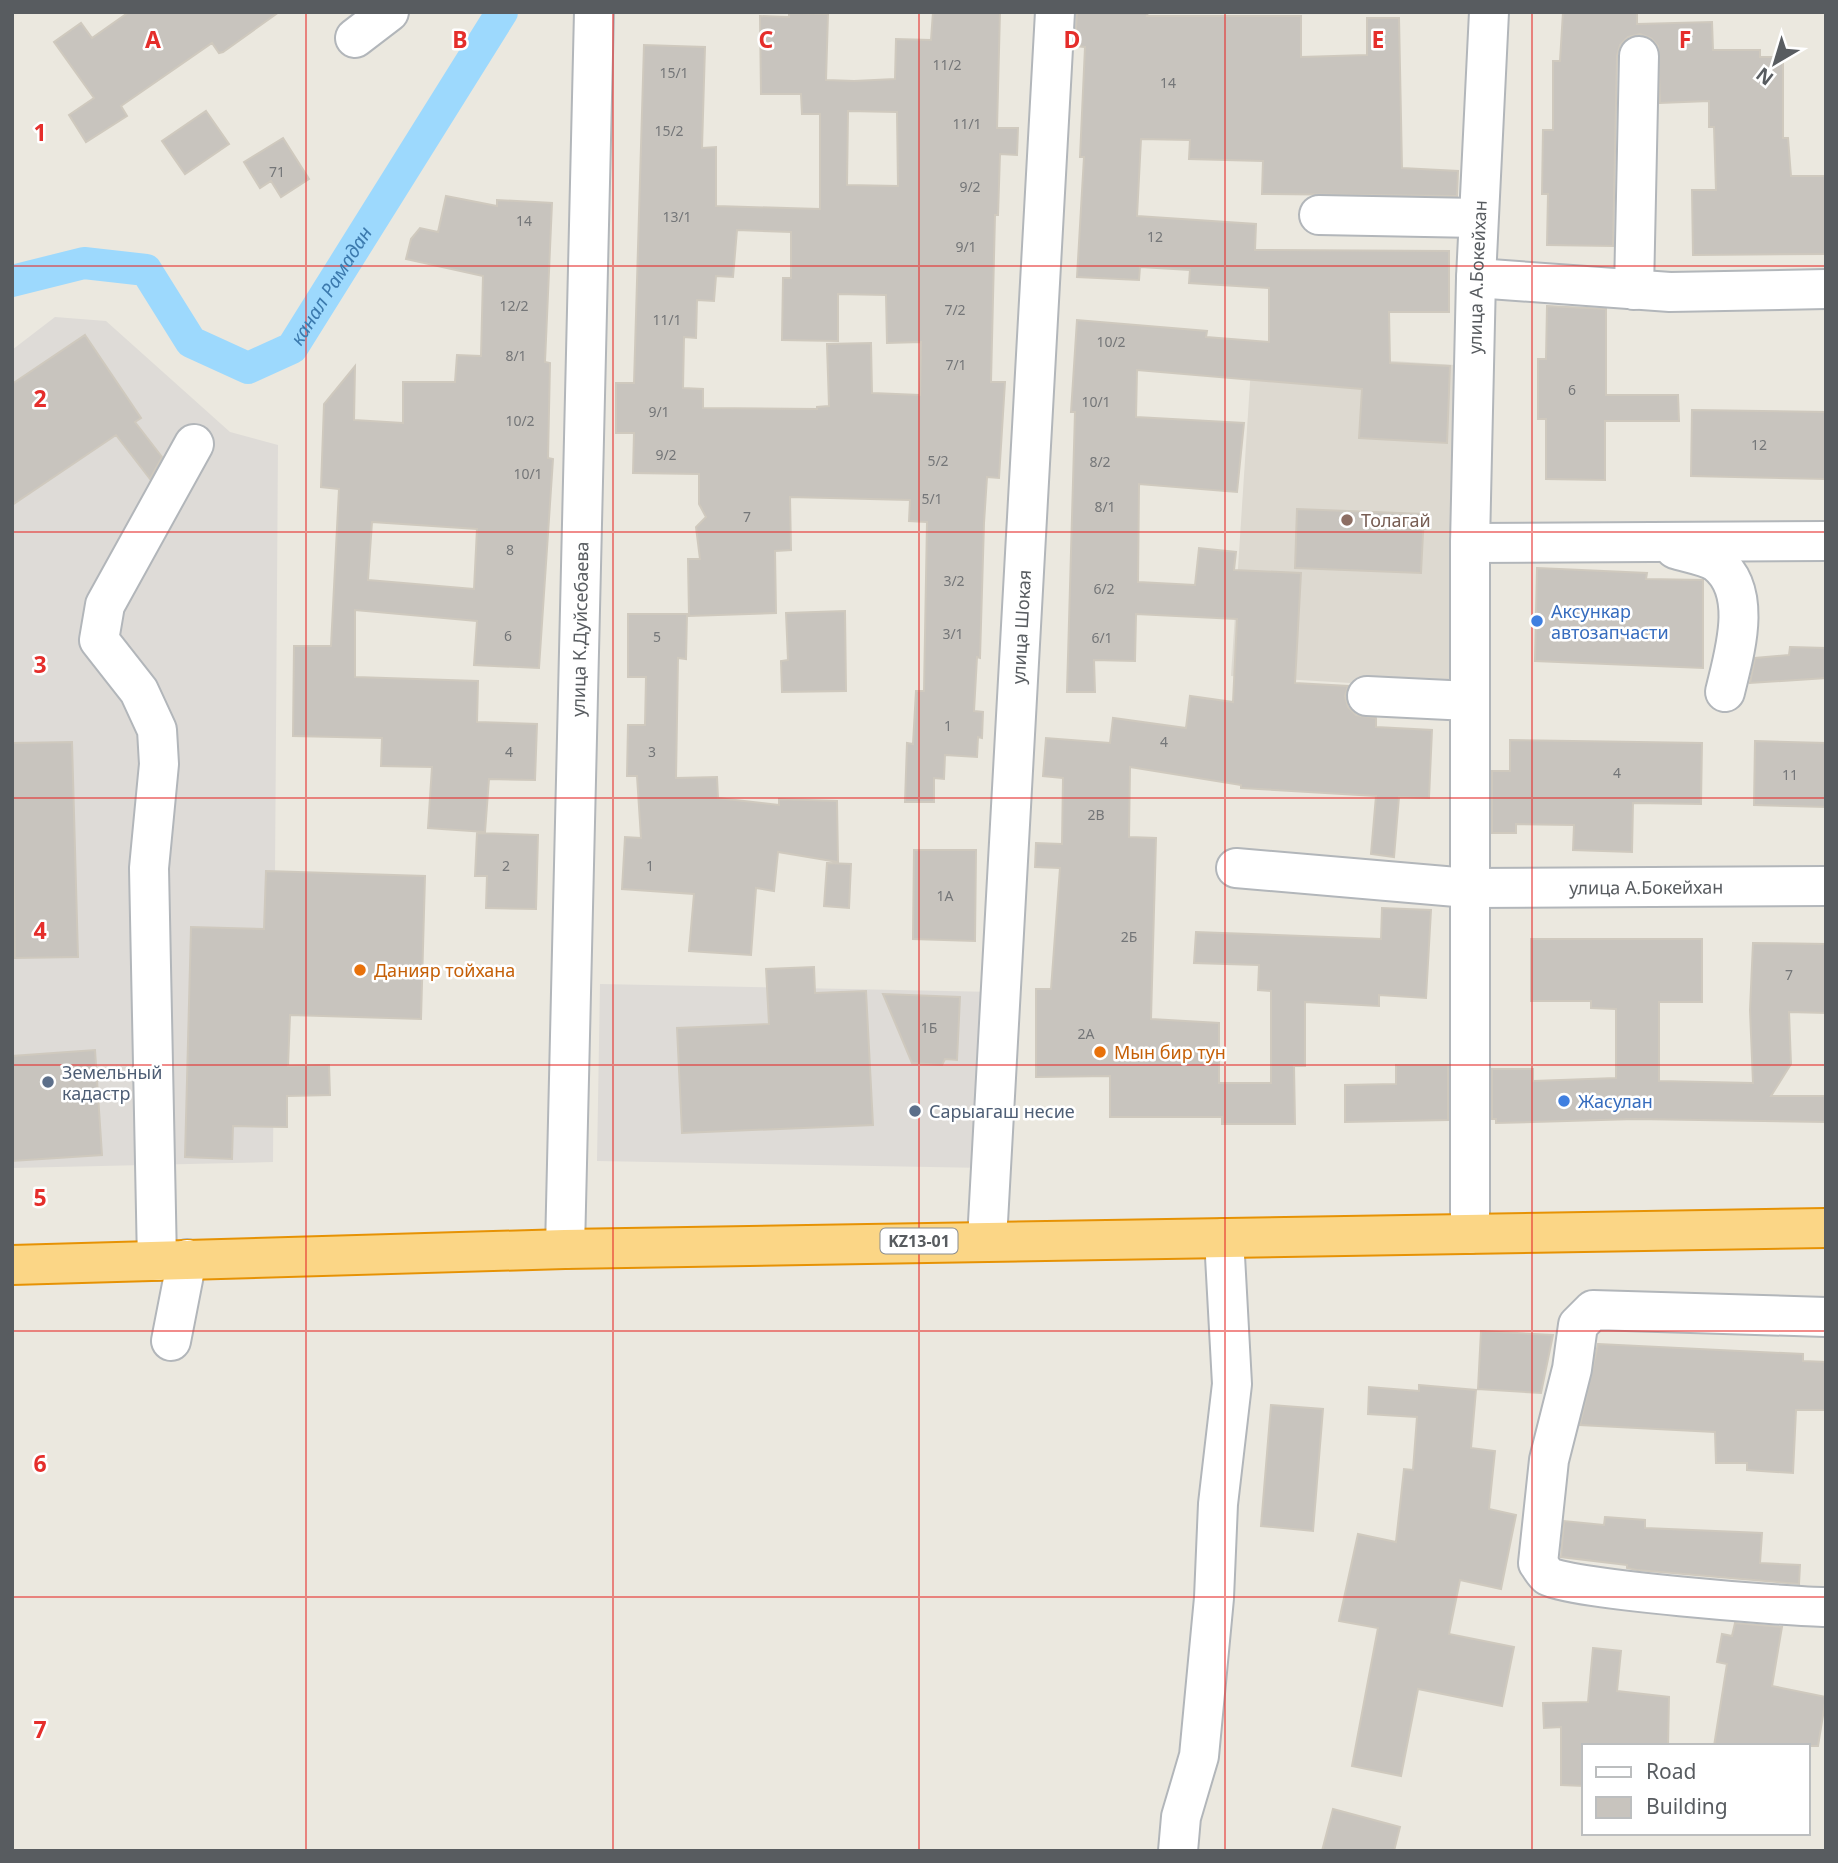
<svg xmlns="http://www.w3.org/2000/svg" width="1838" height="1863" font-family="'Noto Sans',sans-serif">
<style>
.industrial{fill:#dedbd7}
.education{fill:#ddd9d0}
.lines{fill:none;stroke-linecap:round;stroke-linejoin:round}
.canal{stroke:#9dd9fd;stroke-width:32}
.building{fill:#c8c4be;stroke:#cfc9be;stroke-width:2;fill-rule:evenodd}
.minor-casing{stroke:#b2b6ba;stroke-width:42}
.highway-casing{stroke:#e69204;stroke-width:42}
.minor{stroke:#fff;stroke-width:38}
.highway{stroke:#fbd686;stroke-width:38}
.grid{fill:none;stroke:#e52e2b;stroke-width:2;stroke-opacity:0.55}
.education-dot{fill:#8d6e63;stroke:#fff;stroke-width:2.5}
.shop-dot{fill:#3f7fe0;stroke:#fff;stroke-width:2.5}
.food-dot{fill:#e8710a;stroke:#fff;stroke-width:2.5}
.service-dot{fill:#5c6f8a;stroke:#fff;stroke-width:2.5}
.labels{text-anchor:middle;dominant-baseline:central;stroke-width:5;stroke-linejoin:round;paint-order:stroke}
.number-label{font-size:14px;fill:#747678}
.shield{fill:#fff;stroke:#8a8d90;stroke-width:2}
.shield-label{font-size:16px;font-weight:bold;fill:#585c60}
.street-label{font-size:18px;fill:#585c60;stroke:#fff}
.education-label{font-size:18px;fill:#785e54;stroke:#fff;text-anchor:start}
.shop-label{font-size:18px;fill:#366cbe;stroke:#fff;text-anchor:start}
.food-label{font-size:18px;fill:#c56008;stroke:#fff;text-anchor:start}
.service-label{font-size:18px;fill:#4e5e75;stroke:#fff;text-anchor:start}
.water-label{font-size:19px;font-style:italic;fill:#3c7aae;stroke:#fff}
.grid-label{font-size:23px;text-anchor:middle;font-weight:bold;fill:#e52e2b;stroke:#fff;stroke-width:5;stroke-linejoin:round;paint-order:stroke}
</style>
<rect width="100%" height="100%" fill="#ebe8df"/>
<!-- industrial -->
<path class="industrial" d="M 55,317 L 106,321 L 230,432 L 278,445 L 273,1162 L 12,1168 L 12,350 Z
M 600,984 L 996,992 L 987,1168 L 597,1161 Z"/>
<!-- education -->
<path class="education" d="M 1252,352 L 1455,365 L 1452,689 L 1231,676 Z"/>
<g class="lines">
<!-- canal -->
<path class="canal" id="s1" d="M 12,281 L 84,263 L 146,270 L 191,342 L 248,368 L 292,348 L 502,12"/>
</g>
<!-- building -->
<path class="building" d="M 129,12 L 279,12 L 223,52 L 219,53 L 212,43 L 121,106 L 127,116 L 86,142 L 69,115 L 94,98 L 54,42 L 81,23 L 92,38 Z
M 933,12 L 1000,12 L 997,128 L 1018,128 L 1017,155 L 1000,154 L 998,215 L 995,215 L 991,382 L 1005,382 L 999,478 L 987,477 L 984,523 L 980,658 L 977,657 L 974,711 L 983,712 L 982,738 L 978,737 L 977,757 L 945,755 L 944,779 L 934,778 L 934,802 L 905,802 L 907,743 L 913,744 L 916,691 L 924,691 L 927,522 L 909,521 L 910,500 L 790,497 L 791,550 L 775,551 L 776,613 L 689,616 L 688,559 L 700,559 L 696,527 L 706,517 L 699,504 L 699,474 L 633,473 L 634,433 L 616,433 L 616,383 L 634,383 L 644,45 L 705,47 L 702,148 L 716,147 L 716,206 L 820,209 L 820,114 L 802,114 L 801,94 L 761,94 L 760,16 L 789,17 L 789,13 L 828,14 L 826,80 L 854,81 L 895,79 L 896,39 L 931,40 ZM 848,111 L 897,112 L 898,186 L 847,185 ZM 737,230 L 791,232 L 791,278 L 783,278 L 782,340 L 838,341 L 838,294 L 886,295 L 887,343 L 921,342 L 920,395 L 872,393 L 871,343 L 827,344 L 829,406 L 817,407 L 817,409 L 703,408 L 703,389 L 683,388 L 684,337 L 696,338 L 697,300 L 714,301 L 716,276 L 733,277 Z
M 1077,12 L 1148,12 L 1147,16 L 1301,16 L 1301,57 L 1367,55 L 1367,18 L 1399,18 L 1402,168 L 1458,171 L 1457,196 L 1262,194 L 1263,161 L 1189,159 L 1190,140 L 1141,139 L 1137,216 L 1256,224 L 1255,250 L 1449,251 L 1449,312 L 1389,312 L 1390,363 L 1450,366 L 1447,443 L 1359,438 L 1362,389 L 1137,370 L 1136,417 L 1244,423 L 1237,492 L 1139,484 L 1138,582 L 1195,585 L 1199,548 L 1236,552 L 1234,570 L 1301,573 L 1295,683 L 1348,686 L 1345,696 L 1348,707 L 1356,715 L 1376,718 L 1376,727 L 1432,730 L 1429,798 L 1399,797 L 1394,857 L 1371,854 L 1376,796 L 1241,788 L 1241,785 L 1130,767 L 1129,837 L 1156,838 L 1151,1019 L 1219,1023 L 1219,1083 L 1271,1083 L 1271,991 L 1258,990 L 1259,965 L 1194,963 L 1196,932 L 1381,939 L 1382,908 L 1431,910 L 1426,998 L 1379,995 L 1379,1006 L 1305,1002 L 1305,1066 L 1294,1066 L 1295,1124 L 1222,1124 L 1222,1117 L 1110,1117 L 1110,1076 L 1036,1077 L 1036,989 L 1051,989 L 1060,868 L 1035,867 L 1036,843 L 1062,844 L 1063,778 L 1043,776 L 1046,738 L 1110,743 L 1113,718 L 1186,728 L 1190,696 L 1233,702 L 1237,619 L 1136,614 L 1135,661 L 1094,660 L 1095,692 L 1067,692 L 1075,412 L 1071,412 L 1077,320 L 1207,331 L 1206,337 L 1269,342 L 1269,288 L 1189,283 L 1190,270 L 1140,267 L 1139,280 L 1077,277 L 1084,157 L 1080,157 L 1085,47 L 1075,46 Z
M 1563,12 L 1637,12 L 1637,24 L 1712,22 L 1713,50 L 1760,50 L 1760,57 L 1783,57 L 1783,138 L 1788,138 L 1791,176 L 1826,176 L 1826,254 L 1693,255 L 1692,190 L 1716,190 L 1714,127 L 1709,127 L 1709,101 L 1660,103 L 1658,46 L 1651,38 L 1640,34 L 1628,37 L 1620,45 L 1617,56 L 1613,246 L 1547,245 L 1548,194 L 1542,194 L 1543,130 L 1553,130 L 1553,61 L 1560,61 Z
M 206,111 L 229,144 L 185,174 L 162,141 Z
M 283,138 L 309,179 L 281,197 L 271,181 L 260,188 L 244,162 Z
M 446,196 L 497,206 L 497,200 L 552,203 L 545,362 L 550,363 L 548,458 L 553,459 L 539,668 L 474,665 L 477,621 L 355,610 L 355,677 L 478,681 L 477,722 L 537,724 L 535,780 L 489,779 L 485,832 L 428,828 L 432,767 L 381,766 L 382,738 L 293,736 L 294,646 L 331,646 L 339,489 L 321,487 L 324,404 L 355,366 L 354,420 L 403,423 L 403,382 L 455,382 L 457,355 L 481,356 L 483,276 L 406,259 L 411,239 L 420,228 L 438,232 ZM 372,522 L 477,529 L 474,589 L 368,580 Z
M 1547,306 L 1606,309 L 1606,395 L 1678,395 L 1679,421 L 1605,421 L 1605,480 L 1546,479 L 1546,419 L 1538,419 L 1538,359 L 1546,359 Z
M 85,335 L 141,418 L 135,422 L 162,457 L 150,479 L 116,435 L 12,505 L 12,384 Z
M 1692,410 L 1826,412 L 1826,479 L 1691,476 Z
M 1297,509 L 1424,514 L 1421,573 L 1295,568 Z
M 1537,568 L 1647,573 L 1646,579 L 1703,580 L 1703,668 L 1535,661 Z
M 845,611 L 846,691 L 782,692 L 781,661 L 788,660 L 786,613 Z
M 628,614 L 687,614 L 686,659 L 678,658 L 676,778 L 717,777 L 718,798 L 779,805 L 779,799 L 837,801 L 838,862 L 778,852 L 774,891 L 756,888 L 751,955 L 689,951 L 694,894 L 622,889 L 625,837 L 641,838 L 637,776 L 627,776 L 628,725 L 645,725 L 646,677 L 628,677 Z
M 1790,647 L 1826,648 L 1826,678 L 1750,683 L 1755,658 L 1789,655 Z
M 1510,740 L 1702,743 L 1701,804 L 1633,803 L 1632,852 L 1573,850 L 1574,825 L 1516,824 L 1516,833 L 1492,833 L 1492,771 L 1510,771 Z
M 1755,741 L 1826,743 L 1826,807 L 1754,805 Z
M 72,742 L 78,957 L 15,958 L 12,743 Z
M 477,833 L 538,835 L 536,909 L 486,908 L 487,876 L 475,876 Z
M 914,850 L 976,850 L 975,941 L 913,939 Z
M 827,863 L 851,864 L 849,908 L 824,906 Z
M 266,871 L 425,876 L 421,1019 L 290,1015 L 288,1066 L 329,1065 L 330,1095 L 287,1096 L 287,1127 L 233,1126 L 232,1159 L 185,1157 L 191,927 L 264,929 Z
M 1531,939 L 1702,939 L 1702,1002 L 1659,1002 L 1659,1081 L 1753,1083 L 1750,1010 L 1753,943 L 1826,944 L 1826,1013 L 1789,1012 L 1791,1064 L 1771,1096 L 1826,1096 L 1826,1122 L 1635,1119 L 1496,1123 L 1496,1119 L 1492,1119 L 1492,1069 L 1533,1069 L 1533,1081 L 1616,1078 L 1616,1009 L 1591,1008 L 1591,1001 L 1531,1001 Z
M 814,967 L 815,993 L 866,991 L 873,1125 L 682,1133 L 677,1028 L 769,1024 L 766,969 Z
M 883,994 L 960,997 L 957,1060 L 945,1059 L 942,1065 L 912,1063 Z
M 95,1050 L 102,1155 L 12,1161 L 12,1056 Z
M 1396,1065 L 1448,1065 L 1448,1120 L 1345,1122 L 1345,1085 L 1396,1084 Z
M 1481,1331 L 1553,1335 L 1541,1393 L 1478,1389 Z
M 1598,1344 L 1803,1354 L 1803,1361 L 1826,1362 L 1826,1410 L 1796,1410 L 1793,1473 L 1747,1470 L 1747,1463 L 1716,1463 L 1715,1432 L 1580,1425 Z
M 1419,1385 L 1476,1390 L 1471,1448 L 1495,1451 L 1489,1509 L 1516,1515 L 1501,1589 L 1460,1580 L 1449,1634 L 1514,1647 L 1502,1706 L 1418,1689 L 1401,1776 L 1352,1766 L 1378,1628 L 1339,1621 L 1358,1534 L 1396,1542 L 1404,1469 L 1413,1470 L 1417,1417 L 1368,1414 L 1369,1387 L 1419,1391 Z
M 1271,1405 L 1323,1409 L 1313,1531 L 1261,1526 Z
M 1605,1517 L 1645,1520 L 1645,1528 L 1762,1533 L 1760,1563 L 1800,1565 L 1799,1584 L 1637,1570 L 1627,1568 L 1627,1565 L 1561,1557 L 1564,1521 L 1604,1525 Z
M 1735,1623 L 1782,1627 L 1772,1686 L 1826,1697 L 1818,1746 L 1714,1746 L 1727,1664 L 1717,1662 L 1722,1634 L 1732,1636 Z
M 1593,1648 L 1621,1651 L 1617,1691 L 1669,1697 L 1668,1746 L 1584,1746 L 1584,1786 L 1561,1785 L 1561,1727 L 1544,1728 L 1543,1703 L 1588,1702 Z
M 1333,1809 L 1400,1827 L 1394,1851 L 1322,1851 Z"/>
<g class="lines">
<!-- minor casing -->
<g class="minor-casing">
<g id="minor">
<path d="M 355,38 L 389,12"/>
<path d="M 1319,215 L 1478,218"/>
<path d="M 1476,278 L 1670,292 L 1826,289"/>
<path d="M 1634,290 L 1639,56"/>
<path d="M 1470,543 L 1826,541"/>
<path d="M 1675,549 C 1687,553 1707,556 1717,563 C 1754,592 1734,654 1725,692"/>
<path d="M 1367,696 L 1469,701"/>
<path id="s2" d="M 1236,868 L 1468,888 L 1826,886"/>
<path id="s3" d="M 1470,1234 L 1470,543 L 1476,278 L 1489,12"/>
<path id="s4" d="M 987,1240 L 1055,12"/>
<path id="s5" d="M 565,1249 L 594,12"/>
<path d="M 157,1261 L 149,868 L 159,764 L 157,730 L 139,691 L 99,640 L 105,605 L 194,444"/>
<path d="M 1826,1317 L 1593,1310 L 1578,1325 L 1572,1369 L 1549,1460 L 1538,1563 C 1541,1567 1544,1573 1548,1576 C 1566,1589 1791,1607 1826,1607"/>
<path d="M 171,1341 L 187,1259"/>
<path d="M 1178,1851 L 1181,1817 L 1199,1756 L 1214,1598 L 1218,1504 L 1232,1384 L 1224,1238"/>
</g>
</g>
<!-- highway casing -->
<g class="highway-casing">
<path id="highway" d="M 12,1265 L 565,1249 L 1826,1228"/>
</g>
<!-- minor -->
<use href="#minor" class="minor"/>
<!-- highway -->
<use href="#highway" class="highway"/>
</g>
<!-- grid -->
<path class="grid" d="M 306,12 L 306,1851M 613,12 L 613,1851M 919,12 L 919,1851M 1225,12 L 1225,1851M 1532,12 L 1532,1851M 12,266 L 1826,266M 12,532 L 1826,532M 12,798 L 1826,798M 12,1065 L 1826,1065M 12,1331 L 1826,1331M 12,1597 L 1826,1597"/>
<!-- markers -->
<circle class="education-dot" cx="1347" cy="520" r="7"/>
<g class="shop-dot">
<circle cx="1537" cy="621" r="7"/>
<circle cx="1564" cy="1101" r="7"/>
</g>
<g class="food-dot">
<circle cx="360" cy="970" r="7"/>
<circle cx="1100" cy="1052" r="7"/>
</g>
<g class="service-dot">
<circle cx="48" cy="1082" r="7"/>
<circle cx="915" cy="1111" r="7"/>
</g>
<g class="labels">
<!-- number labels -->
<g class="number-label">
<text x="947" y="64">11/2</text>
<text x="674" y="72">15/1</text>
<text x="1168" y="82">14</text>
<text x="967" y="123">11/1</text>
<text x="669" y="130">15/2</text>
<text x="277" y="171">71</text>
<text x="970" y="186">9/2</text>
<text x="677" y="216">13/1</text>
<text x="524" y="220">14</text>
<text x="1155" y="236">12</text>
<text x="966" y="246">9/1</text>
<text x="514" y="305">12/2</text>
<text x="955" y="309">7/2</text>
<text x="667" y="319">11/1</text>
<text x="1111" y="341">10/2</text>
<text x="516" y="355">8/1</text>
<text x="956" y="364">7/1</text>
<text x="1572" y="389">6</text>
<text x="1096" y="401">10/1</text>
<text x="659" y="411">9/1</text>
<text x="520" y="420">10/2</text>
<text x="1759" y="444">12</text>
<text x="666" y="454">9/2</text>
<text x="938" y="460">5/2</text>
<text x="1100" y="461">8/2</text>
<text x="528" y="473">10/1</text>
<text x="932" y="498">5/1</text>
<text x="1105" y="506">8/1</text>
<text x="747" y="516">7</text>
<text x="510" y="549">8</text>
<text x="954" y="580">3/2</text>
<text x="1104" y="588">6/2</text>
<text x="953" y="633">3/1</text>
<text x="508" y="635">6</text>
<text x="657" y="636">5</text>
<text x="1102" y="637">6/1</text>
<text x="948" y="725">1</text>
<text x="1164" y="741">4</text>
<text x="509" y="751">4</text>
<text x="652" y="751">3</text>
<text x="1617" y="772">4</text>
<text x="1790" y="774">11</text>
<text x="1096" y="814">2В</text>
<text x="506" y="865">2</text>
<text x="650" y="865">1</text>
<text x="945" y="895">1А</text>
<text x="1129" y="936">2Б</text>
<text x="1789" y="974">7</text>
<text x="929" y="1027">1Б</text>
<text x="1086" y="1033">2А</text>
</g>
<!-- shield labels -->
<rect class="shield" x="880.5" y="1228.5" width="77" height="25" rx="5"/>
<g class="shield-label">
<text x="919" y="1241">KZ13-01</text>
</g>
<!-- street labels -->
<g class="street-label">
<text stroke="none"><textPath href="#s3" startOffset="957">улица А.Бокейхан</textPath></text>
<text stroke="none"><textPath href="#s4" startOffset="614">улица Шокая</textPath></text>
<text stroke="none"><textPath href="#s5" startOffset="620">улица К.Дуйсебаева</textPath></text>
<text stroke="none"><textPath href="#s2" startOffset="411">улица А.Бокейхан</textPath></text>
</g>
<!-- education labels -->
<g class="education-label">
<text x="1361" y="520">Толагай</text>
</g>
<!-- shop labels -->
<g class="shop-label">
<text x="1551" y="611">Аксункар<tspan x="1551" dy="21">автозапчасти</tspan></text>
<text x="1578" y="1101">Жасулан</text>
</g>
<!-- food labels -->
<g class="food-label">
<text x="374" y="970">Данияр тойхана</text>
<text x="1114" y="1052">Мын бир тун</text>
</g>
<!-- service labels -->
<g class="service-label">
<text x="62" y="1072">Земельный<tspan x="62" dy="21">кадастр</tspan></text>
<text x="929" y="1111">Сарыагаш несие</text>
</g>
<!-- water labels -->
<g class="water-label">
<text stroke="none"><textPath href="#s1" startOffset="406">канал Рамадан</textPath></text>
</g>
</g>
<g class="grid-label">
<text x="153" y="48">A</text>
<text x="460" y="48">B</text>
<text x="766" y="48">C</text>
<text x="1072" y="48">D</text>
<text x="1378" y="48">E</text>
<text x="1685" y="48">F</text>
<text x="40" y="141">1</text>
<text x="40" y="407">2</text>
<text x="40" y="673">3</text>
<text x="40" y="939">4</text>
<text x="40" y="1206">5</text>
<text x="40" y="1472">6</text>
<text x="40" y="1738">7</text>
</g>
<!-- border -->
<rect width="1838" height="1863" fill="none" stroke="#585c60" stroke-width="28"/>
<!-- legend -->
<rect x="1582" y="1744" width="228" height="91" fill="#ffffff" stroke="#bcbebf" stroke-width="2"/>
<rect x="1596" y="1767" width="35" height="10" fill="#ffffff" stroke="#bcbebf" stroke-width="2"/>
<text x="1646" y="1779" font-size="21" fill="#585c60">Road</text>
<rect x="1596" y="1797" width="35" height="21" fill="#c8c4be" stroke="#bcbebf" stroke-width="2"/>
<text x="1646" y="1814" font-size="21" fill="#585c60">Building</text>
<!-- north arrow -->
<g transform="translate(1775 63) rotate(218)" stroke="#ffffff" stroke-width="5" paint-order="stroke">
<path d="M0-5L12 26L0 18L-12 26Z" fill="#585c60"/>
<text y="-10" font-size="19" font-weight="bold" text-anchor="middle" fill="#585c60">N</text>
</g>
</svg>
